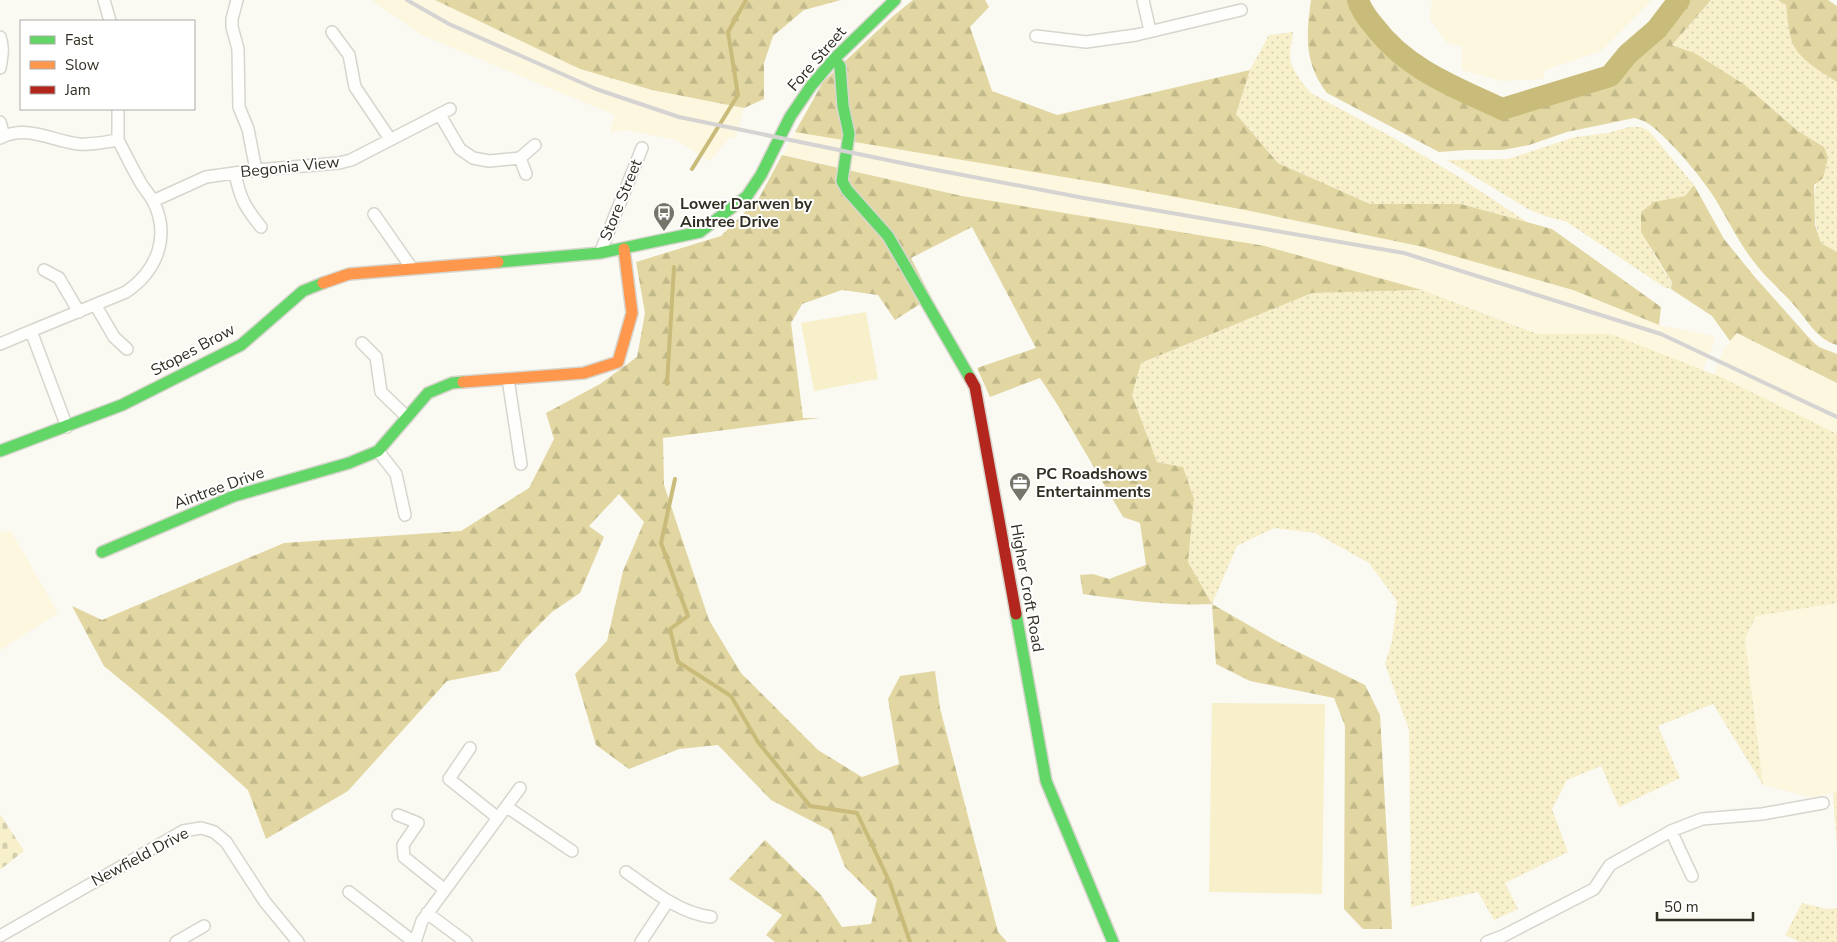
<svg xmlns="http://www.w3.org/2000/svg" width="1837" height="942" font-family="'Nunito Sans',sans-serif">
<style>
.built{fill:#fcf7de}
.grass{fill:url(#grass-dots)}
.forest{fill:url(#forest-firs)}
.cemetery{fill:url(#cemetery-stones)}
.garden{fill:#f7f0cb}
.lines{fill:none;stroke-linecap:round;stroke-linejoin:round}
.stream{stroke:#c9bb79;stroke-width:4}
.river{stroke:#c9bb79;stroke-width:22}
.street-casing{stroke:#d7d5cc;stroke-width:14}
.fast-casing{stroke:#d7d5cc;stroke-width:14}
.slow-casing{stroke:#d7d5cc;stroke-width:14}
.jam-casing{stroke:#d7d5cc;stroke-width:14}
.street{stroke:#fefefd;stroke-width:11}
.fast{stroke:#63d668;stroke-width:11}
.slow{stroke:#ff974d;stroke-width:11}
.jam{stroke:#b3261e;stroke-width:11}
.rail{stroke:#d5d4d3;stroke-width:4}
.labels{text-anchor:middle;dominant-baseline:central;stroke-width:4;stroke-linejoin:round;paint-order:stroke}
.street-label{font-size:16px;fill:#312e22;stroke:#fff}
.poi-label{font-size:16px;font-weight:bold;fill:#312e22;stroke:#fff;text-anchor:start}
</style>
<defs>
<pattern id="grass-dots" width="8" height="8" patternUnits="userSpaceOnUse" patternTransform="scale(1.25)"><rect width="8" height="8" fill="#f7f0cb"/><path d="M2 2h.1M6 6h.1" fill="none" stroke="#d4ceae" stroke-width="1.8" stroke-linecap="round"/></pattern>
<pattern id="forest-firs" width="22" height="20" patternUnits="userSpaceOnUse" patternTransform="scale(1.25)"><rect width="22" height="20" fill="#e2d7a2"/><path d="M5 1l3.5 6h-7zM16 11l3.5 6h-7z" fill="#c2b98b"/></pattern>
<pattern id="cemetery-stones" width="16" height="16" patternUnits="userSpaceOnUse" patternTransform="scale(1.25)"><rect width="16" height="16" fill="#f7f0cb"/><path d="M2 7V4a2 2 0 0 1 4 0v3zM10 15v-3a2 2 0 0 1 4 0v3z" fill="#d4ceae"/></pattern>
</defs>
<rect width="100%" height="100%" fill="#faf9f2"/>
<!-- built -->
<path class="built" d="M 371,0 L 435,0 L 580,69 L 652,90 L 744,108 L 736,138 L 730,137 L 710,161 L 676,140 L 626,130 L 610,132 L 615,115 L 422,35 Z
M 1432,0 L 1652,0 L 1601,51 L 1545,70 L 1543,79 L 1502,81 L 1462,70 L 1462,47 L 1447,43 L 1430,19 Z
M 799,125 L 1245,210 L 1419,246 L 1573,290 L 1659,325 L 1714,336 L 1714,343 L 1697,384 L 1540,334 L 1422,290 L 962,196 L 783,155 Z
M 1737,333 L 1837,383 L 1837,453 L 1712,379 L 1724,349 Z
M 0,529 L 1,533 L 11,531 L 58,613 L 0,650 Z
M 1837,603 L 1837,792 L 1810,797 L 1763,785 L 1745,639 L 1756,616 Z"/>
<!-- grass -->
<path class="grass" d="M 1711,0 L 1778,0 L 1786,5 L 1790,33 L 1812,65 L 1837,82 L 1837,252 L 1821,243 C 1809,207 1815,182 1824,147 L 1798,131 L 1745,85 L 1672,45 Z
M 1293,32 C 1293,39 1290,46 1290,53 C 1289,67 1302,83 1311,93 L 1392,137 L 1459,177 L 1527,222 L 1461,204 L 1370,204 L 1278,163 L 1236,114 L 1250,70 L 1269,35 Z
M 1629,127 L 1641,127 L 1649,131 L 1694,185 L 1685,196 L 1675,198 L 1650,248 L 1672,283 L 1671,289 L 1664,287 L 1567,222 L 1545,216 L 1528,209 L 1447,160 L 1508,159 L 1575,137 L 1608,133 Z
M 1422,290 L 1538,334 L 1611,334 L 1723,378 L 1837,434 L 1837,603 L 1756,616 L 1745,639 L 1763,785 L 1713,704 L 1658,726 L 1680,778 L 1619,807 L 1601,766 L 1567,780 L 1552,809 L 1568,852 L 1505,883 L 1518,909 L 1494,920 L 1478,892 L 1411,907 L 1409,730 L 1385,664 L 1392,641 L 1397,601 L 1369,563 L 1315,533 L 1274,528 L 1237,546 L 1212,604 L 1188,562 L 1194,499 L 1183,467 L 1157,462 L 1132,395 L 1141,363 L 1312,293 Z
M 1837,792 L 1837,850 L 1833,793 Z
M 1802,903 L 1826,909 L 1837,908 L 1837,942 L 1800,942 L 1785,935 Z"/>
<!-- forest -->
<path class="forest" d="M 435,0 L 841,0 L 804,10 L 773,36 L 764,63 L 764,99 L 744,108 L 652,90 L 580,69 Z
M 913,0 L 985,0 L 989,7 L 970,27 L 992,91 L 1057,115 L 1250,70 L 1236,114 L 1278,163 L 1370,204 L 1461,204 L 1552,229 L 1661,307 L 1659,325 L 1573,290 L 1419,246 L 1245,210 L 1106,184 L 795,132 L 823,82 L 892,17 Z
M 1311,0 L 1347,0 C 1352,12 1360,21 1369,31 C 1406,73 1451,90 1501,113 L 1612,80 L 1685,0 L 1711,0 L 1672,45 L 1696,54 L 1745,85 L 1798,131 L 1824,147 L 1828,158 L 1823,178 L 1814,185 L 1815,225 L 1821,243 L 1837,252 L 1837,345 C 1816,339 1807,319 1793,304 C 1781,290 1765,277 1754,262 C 1737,240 1727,217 1712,194 C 1699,175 1684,157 1668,141 C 1657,130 1649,121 1634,118 L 1567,132 L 1529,145 L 1503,150 L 1466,150 L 1439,152 L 1327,93 C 1304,63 1306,36 1311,0 Z
M 1778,0 L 1828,0 L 1837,6 L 1837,82 C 1823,73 1807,64 1797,51 C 1788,39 1788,19 1786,5 Z
M 782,155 L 962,196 L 1265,246 L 1422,290 L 1312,293 L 1141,363 L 1132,395 L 1157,462 L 1183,467 L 1194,499 L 1188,562 L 1212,604 L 1278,642 L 1365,685 L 1380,715 L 1392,929 L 1363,929 L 1344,909 L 1345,726 L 1334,698 L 1250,681 L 1216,664 L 1212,604 C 1168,606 1126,600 1083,594 L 1080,575 L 1093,574 L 1109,579 L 1146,565 L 1140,523 L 1123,517 L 1057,404 L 1040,378 L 990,397 L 977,368 L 1036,348 L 972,227 L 911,258 L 931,297 L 895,320 L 878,295 L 842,290 L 802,304 L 791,323 L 803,418 L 819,418 L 663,438 L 664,485 L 709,620 L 741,673 L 818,750 L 862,777 L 899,764 L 888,699 L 900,676 L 935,671 L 940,708 L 998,932 L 1007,942 L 775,942 L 766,935 L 782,915 L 729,879 L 765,840 L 821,895 L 842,927 L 871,924 L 877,899 L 845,867 L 831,831 L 771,800 L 718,745 L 679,749 L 629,769 L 596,745 L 575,674 L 607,641 L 623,571 L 644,522 L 619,494 L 589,526 L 604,537 L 580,593 L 552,612 L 524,640 L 499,671 L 447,681 L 348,791 L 266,839 L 248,790 L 167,718 L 104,666 L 72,606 L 102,620 L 284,543 L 461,531 L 529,488 L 554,439 L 546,413 L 600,384 L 637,357 L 645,313 L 636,262 L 721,236 L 759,198 Z
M 1694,185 L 1724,239 L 1754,276 L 1811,340 L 1819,347 L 1837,354 L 1837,383 L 1737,333 L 1730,341 L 1712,316 L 1671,289 L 1672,282 L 1641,232 L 1641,212 L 1654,202 L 1685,196 Z"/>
<!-- cemetery -->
<path class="cemetery" d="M 0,814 L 24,851 L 1,869 L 0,869 Z"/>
<!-- garden -->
<path class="garden" d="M 866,312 L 878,379 L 814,391 L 801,323 Z
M 1212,703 L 1325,704 L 1322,894 L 1209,892 Z"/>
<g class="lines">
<!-- stream -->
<path class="stream" d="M 692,169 L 738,95 L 728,32 L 746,0
M 667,384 L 674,267
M 675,479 L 661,543 L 688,616 L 670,629 L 678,662 L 731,696 L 758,742 L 810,806 L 857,813 L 890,883 L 910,942"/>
<!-- river -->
<path class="river" d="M 1358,0 C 1361,10 1367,18 1374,26 C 1406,69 1455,87 1502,109 L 1610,76 L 1628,54 L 1657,29 L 1679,0"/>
<!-- street casing -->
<g class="street-casing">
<path id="street" d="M 104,0 L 110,21
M 237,0 L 232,19 L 232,27 L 238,49 L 239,107 L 248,129 L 256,170
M 1143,0 L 1150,31
M 332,32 L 349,55 L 355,87 L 390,139
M 1036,36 L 1086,42 L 1136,35 L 1241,10
M 0,37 C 4,48 2,56 0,68
M 440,115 L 460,149 L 473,158 L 489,161 L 520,158 L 535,145
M 0,122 L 4,136
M 0,138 C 27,124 52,141 79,144 C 92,145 105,142 118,140
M 118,140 L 118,109
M 520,158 L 526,174
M 235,173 C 240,199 245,207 261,227
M 153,201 L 206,177 L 256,170 L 339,163 L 351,160 L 450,109
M 374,214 L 411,267
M 600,253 L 642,148
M 44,270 L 59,278 L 79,312
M 96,306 L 114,337 L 127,349
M 362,343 L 376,357 L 381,392 L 407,417
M 0,344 L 31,331
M 508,379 L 521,464
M 67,427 L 31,331 L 126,292 C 157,271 171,236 153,201 C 150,195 145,190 142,185 C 133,170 126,155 118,140
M 378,451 L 396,474 L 405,515
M 470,748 L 449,779 L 498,818
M 507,807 L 572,851
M 398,815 L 418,823 L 403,845 L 404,857 L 445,890
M 1671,831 L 1692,876
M 626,872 C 652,890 679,913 711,917
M 349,892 L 414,942
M 427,913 L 466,942
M 0,936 L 183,831 L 201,828 L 208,830 L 214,832 L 226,842 L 265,902 L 298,942
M 176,942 L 204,926
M 415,942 L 422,921 L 520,788
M 641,942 L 668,901
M 1487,942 L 1503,936 L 1594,889 L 1610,865 L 1671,831 L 1702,819 L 1762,814 L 1823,803"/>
</g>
<!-- fast casing -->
<g class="fast-casing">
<path id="fast" d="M 834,59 L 840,66 L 843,106 L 849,134 L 842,181 L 847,190 L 888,236 L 970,378
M 498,262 L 600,253 L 700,232 L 747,196 L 761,175 L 790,117 L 811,86 L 834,59 L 895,0
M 0,451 L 122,405 L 241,345 L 303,291 L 323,283
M 102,552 L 234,496 L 349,463 L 378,451 L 428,393 L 452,383 L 463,382
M 1016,614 L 1046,781 L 1113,942"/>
</g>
<!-- slow casing -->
<g class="slow-casing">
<path id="slow" d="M 323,283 L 349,274 L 498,262
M 463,382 L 584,373 L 618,362 L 632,313 L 624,249"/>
</g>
<!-- jam casing -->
<g class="jam-casing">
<path id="jam" d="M 970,378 L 975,387 L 1016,614"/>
</g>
<!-- street -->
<use href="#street" class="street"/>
<!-- fast -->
<use href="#fast" class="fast"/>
<!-- slow -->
<use href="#slow" class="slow"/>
<!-- jam -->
<use href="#jam" class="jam"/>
<!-- rail -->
<path class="rail" d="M 407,0 L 449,24 L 596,89 L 679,117 L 926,168 L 1084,198 L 1404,253 L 1661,334 L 1837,417"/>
</g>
<!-- icons -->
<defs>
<g id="bus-pin" transform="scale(1.125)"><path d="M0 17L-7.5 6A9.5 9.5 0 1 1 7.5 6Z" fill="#77756b" stroke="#fff"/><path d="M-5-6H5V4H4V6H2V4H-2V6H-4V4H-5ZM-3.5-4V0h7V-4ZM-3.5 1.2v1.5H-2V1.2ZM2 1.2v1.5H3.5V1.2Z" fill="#fff"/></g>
<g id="office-pin" transform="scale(1.125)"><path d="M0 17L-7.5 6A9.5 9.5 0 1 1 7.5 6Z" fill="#77756b" stroke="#fff"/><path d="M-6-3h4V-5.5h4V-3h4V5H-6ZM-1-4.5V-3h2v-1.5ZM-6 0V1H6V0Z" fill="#fff"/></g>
</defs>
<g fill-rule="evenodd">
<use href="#bus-pin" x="664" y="213"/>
<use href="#office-pin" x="1020" y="483"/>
</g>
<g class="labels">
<!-- street labels -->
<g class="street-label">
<text transform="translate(817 59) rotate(-49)">Fore Street</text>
<text transform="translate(290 167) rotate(-6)">Begonia View</text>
<text transform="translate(621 200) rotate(-68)">Store Street</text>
<text transform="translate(193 350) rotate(-28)">Stopes Brow</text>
<text transform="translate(219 488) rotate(-20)">Aintree Drive</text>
<text transform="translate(1027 588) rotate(80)">Higher Croft Road</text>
<text transform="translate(140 857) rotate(-28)">Newfield Drive</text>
</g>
<!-- poi labels -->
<g class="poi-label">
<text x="680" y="204">Lower Darwen by<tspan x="680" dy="18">Aintree Drive</tspan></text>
<text x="1036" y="474">PC Roadshows<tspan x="1036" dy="18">Entertainments</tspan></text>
</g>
</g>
<!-- legend -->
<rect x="20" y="20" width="175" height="90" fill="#ffffff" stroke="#adaba7"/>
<rect x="30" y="36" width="25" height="8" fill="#63d668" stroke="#adaba7"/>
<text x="65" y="45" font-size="15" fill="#312e22">Fast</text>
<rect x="30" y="61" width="25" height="8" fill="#ff974d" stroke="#adaba7"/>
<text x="65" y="70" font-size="15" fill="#312e22">Slow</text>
<rect x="30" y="86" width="25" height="8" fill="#b3261e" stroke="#adaba7"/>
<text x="65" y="95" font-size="15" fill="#312e22">Jam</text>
<!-- scale -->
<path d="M1657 912v8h96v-8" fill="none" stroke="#312e22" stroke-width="2.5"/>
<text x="1664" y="912" font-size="15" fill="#312e22" stroke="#ffffff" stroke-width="4" paint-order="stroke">50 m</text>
</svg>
